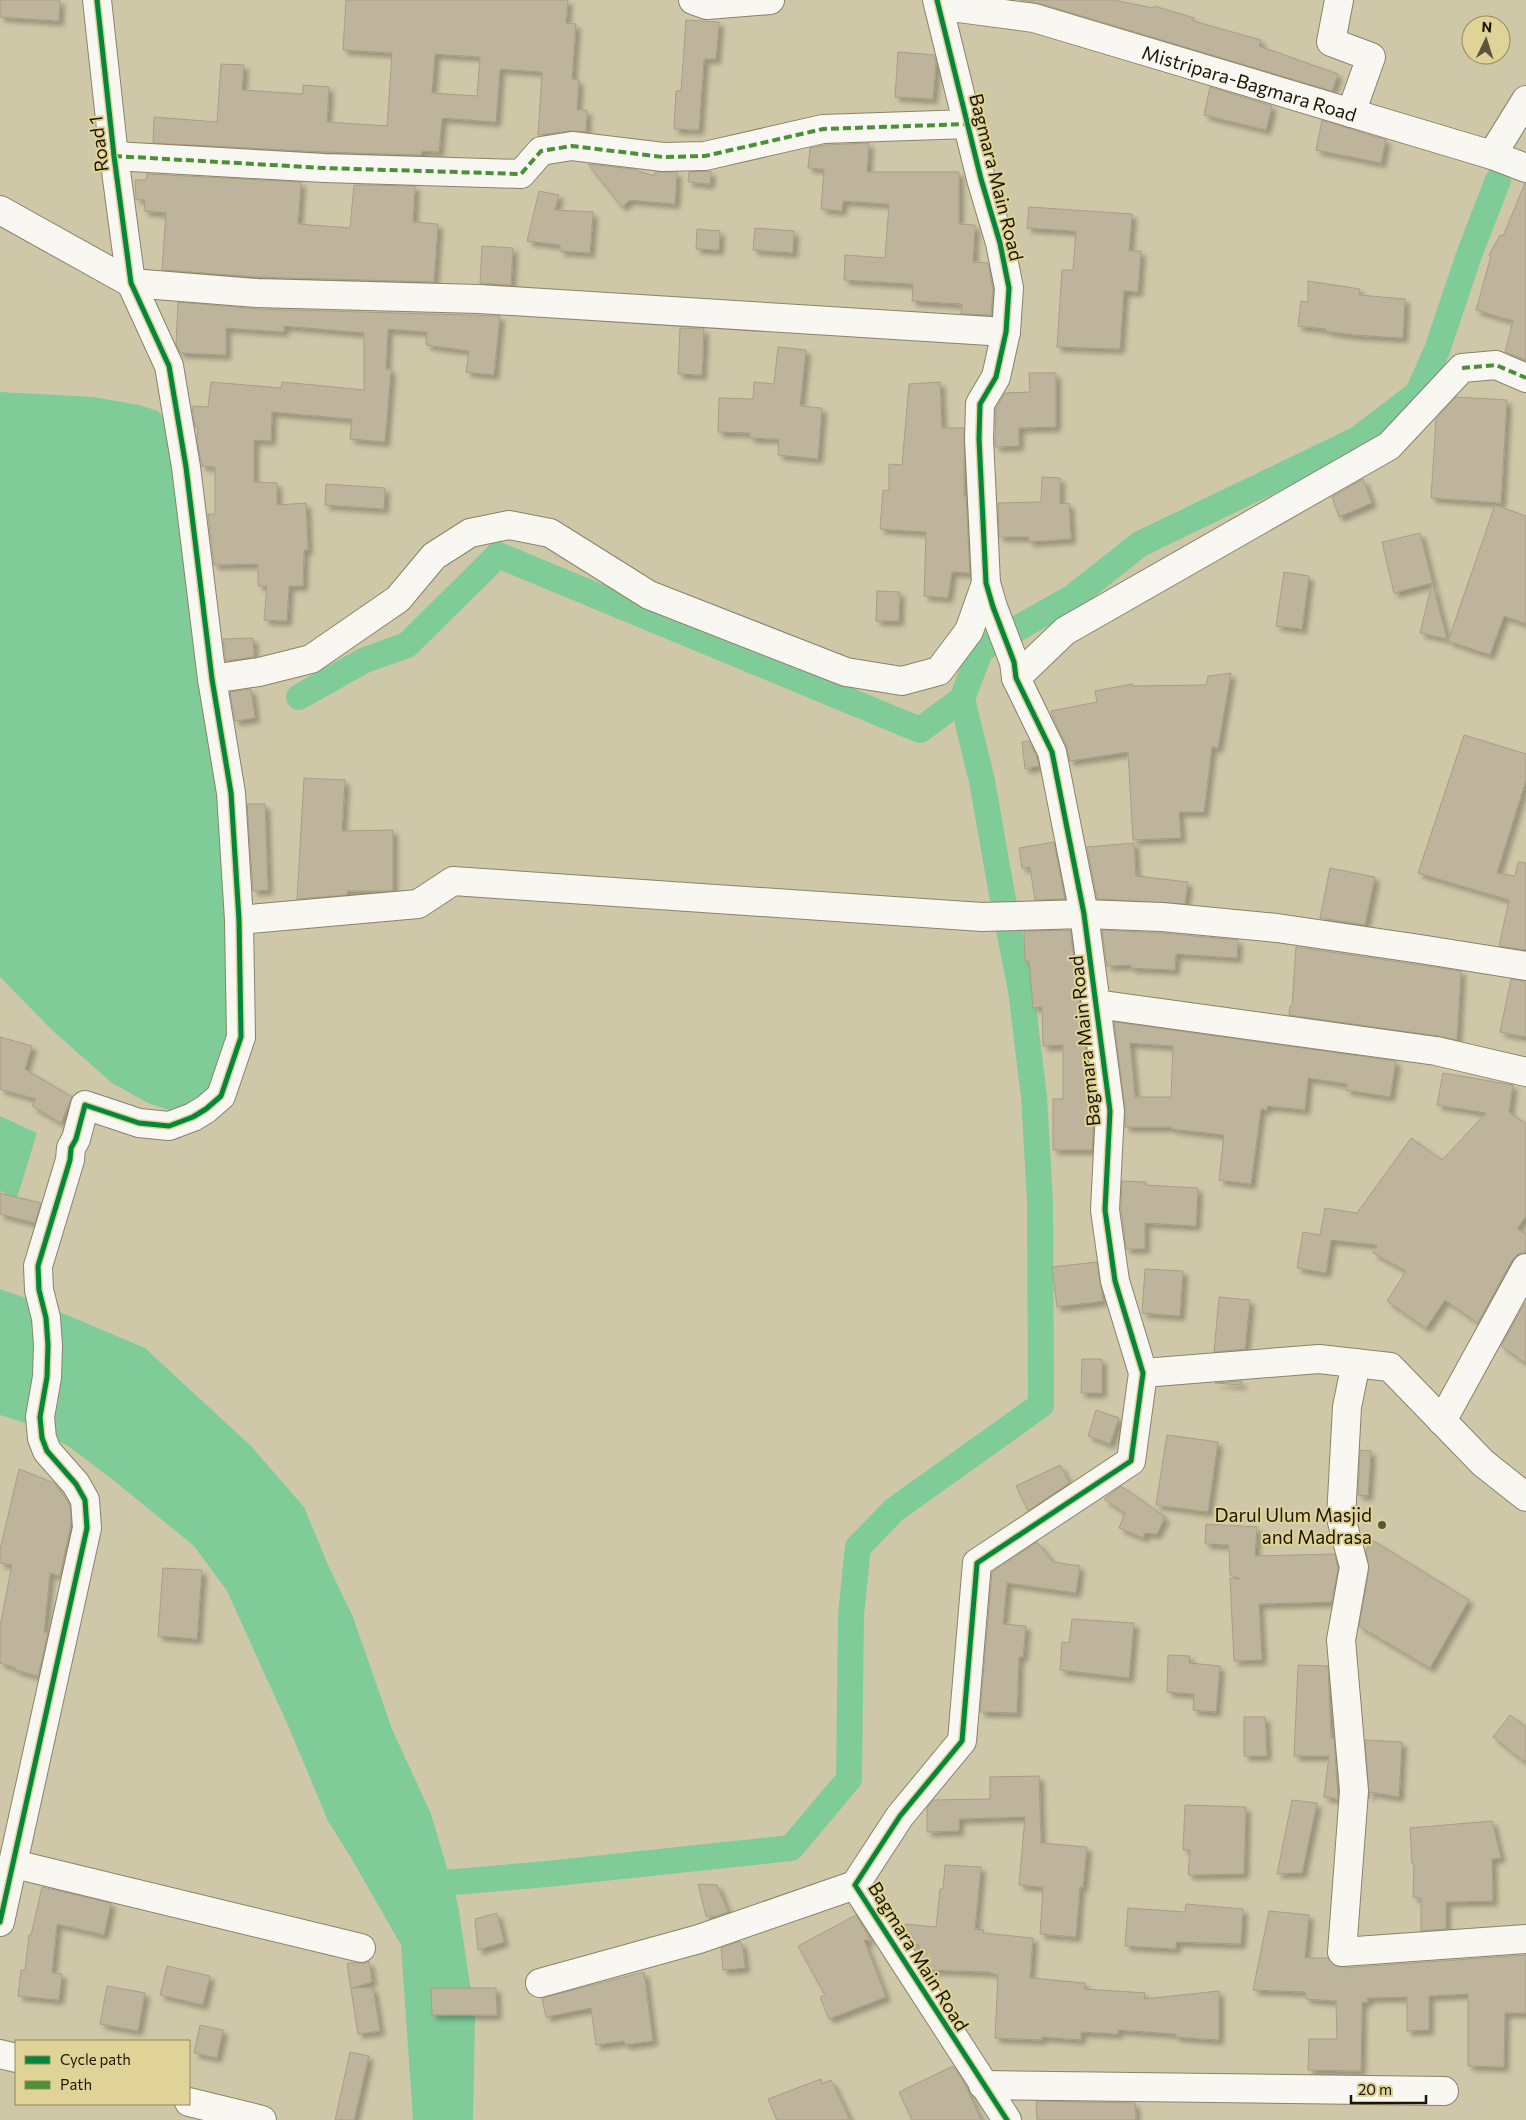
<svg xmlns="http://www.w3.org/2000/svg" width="1526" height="2120" font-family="Commissioner,sans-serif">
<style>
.water{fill:#80cc98}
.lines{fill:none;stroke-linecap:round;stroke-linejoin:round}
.canal{stroke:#80cc98;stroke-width:26}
.building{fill:#beb49c;stroke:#a89e86;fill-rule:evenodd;filter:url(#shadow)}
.minor-casing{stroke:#898369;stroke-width:30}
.minor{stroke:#f8f7f2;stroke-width:28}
.quiet{stroke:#499036;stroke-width:4;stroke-dasharray:8 4;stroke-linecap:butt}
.cycleway-casing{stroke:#e0d397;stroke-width:8}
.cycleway{stroke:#00873e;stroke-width:5}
.poi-dot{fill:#5b553b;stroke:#e0d397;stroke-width:2}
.labels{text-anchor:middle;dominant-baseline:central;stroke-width:4;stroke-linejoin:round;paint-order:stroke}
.street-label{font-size:19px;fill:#1d1701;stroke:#e0d397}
.poi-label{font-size:19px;fill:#1d1701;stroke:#e0d397;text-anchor:end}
</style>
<defs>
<filter id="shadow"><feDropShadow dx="4.5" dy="4.5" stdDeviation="2.5" flood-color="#0004"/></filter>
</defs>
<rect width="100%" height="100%" fill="#cfc8a8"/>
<!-- water -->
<path class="water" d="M 0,392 L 94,397 L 139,405 L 158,411 L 168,423 L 214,744 L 233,1024 L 215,1089 L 175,1112 L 148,1103 L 112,1083 L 53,1031 L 0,977 Z
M 0,1116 L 37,1133 L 17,1198 L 0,1191 Z
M 0,1289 L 29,1299 L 145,1348 L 251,1446 L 304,1507 L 329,1567 L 353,1617 L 392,1729 L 431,1814 L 458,1905 L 475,2018 L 473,2120 L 413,2120 L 401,1945 L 353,1861 L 328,1821 L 290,1730 L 227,1591 L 194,1546 L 112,1479 L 68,1446 L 25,1423 L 0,1415 Z"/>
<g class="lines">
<!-- canal -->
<path class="canal" d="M 299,697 L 365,660 L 407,645 L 498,555 L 920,730 L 962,699 L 981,649 L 1073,597 L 1140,544 L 1358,439 L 1418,393 L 1437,350 L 1469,255 L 1498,180
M 419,1885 L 547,1874 L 791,1848 L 849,1779 L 851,1615 L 858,1547 L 894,1510 L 1041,1405 L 1040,1201 L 1034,1097 L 1021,990 L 1001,889 L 982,781 L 962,699"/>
</g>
<!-- building -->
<path class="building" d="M 0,0 L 60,0 L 59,21 L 0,17 Z
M 346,0 L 568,0 L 566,23 L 576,24 L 572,79 L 579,80 L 577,110 L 587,110 L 586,132 L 570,131 L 538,135 L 542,72 L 500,69 L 496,122 L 442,118 L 439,152 L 422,151 L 421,155 L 325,152 L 153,143 L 154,117 L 217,122 L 221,64 L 244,65 L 242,90 L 303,94 L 303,85 L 329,87 L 327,122 L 387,126 L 392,53 L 343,50 ZM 435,54 L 480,57 L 477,96 L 432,93 Z
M 1020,0 L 1114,0 L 1153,8 L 1154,6 L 1194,18 L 1193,21 L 1261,40 L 1259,46 L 1338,74 L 1332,91 L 1038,3 Z
M 686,20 L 719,22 L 716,59 L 704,59 L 699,130 L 674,129 L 676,91 L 681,91 Z
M 898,52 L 934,55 L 936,61 L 933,99 L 895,97 Z
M 1210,87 L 1272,106 L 1266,130 L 1204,115 Z
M 1322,120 L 1386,140 L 1381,163 L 1316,150 Z
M 869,143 L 867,172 L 959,172 L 959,224 L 975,225 L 973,262 L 988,263 L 993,289 L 991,315 L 961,314 L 962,304 L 912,301 L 913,284 L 844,280 L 845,255 L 885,258 L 889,204 L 843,201 L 842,211 L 821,209 L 824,169 L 808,168 L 810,148 L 825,145 Z
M 588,164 L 632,169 L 654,176 L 655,172 L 677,172 L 675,204 L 630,200 L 622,207 Z
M 711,171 L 710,184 L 688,182 L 689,172 Z
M 147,174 L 301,182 L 298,224 L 350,228 L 354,185 L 415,186 L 413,222 L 438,224 L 434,282 L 258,277 L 162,270 L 166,213 L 144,211 L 145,200 L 136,199 L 135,180 L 146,180 Z
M 1525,183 L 1526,183 L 1526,360 L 1505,352 L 1513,321 L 1476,310 L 1491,256 L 1489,255 L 1500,235 L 1503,236 Z
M 539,191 L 559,195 L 555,210 L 593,212 L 590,253 L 560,251 L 560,245 L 527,241 Z
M 1029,207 L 1132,214 L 1129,251 L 1141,251 L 1138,292 L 1124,291 L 1120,349 L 1057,347 L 1062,270 L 1073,270 L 1076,231 L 1027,228 Z
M 755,228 L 794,231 L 793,253 L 753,250 Z
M 697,229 L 720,231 L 719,250 L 696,249 Z
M 482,246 L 513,248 L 511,285 L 480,283 Z
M 1308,281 L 1360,289 L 1359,295 L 1405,299 L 1403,338 L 1354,335 L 1326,331 L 1326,329 L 1298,326 L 1301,301 L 1308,302 Z
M 178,302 L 257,309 L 500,316 L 494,375 L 466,372 L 469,351 L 426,345 L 427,332 L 388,329 L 386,369 L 391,369 L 385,442 L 350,439 L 352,419 L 272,412 L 271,441 L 254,440 L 254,482 L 277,483 L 277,505 L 306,503 L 308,550 L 304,550 L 303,586 L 289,586 L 287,621 L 264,620 L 267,586 L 258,586 L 258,564 L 214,565 L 208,514 L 215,514 L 215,467 L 202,466 L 197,441 L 198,427 L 195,427 L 192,406 L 208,407 L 211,382 L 281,388 L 282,382 L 364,390 L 364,333 L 284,326 L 284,332 L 226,328 L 226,355 L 180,353 L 176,344 Z
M 680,328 L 704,329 L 702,375 L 678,374 Z
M 778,347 L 806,350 L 800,406 L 822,408 L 818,459 L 778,455 L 779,439 L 750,438 L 750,433 L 718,432 L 719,398 L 753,399 L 754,382 L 774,384 Z
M 1029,373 L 1056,373 L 1056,427 L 1019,428 L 1019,446 L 995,447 L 996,408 L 1005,393 L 1030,392 Z
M 940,382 L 942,428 L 964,428 L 964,496 L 966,496 L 970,573 L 952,572 L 948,598 L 924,596 L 926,532 L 880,529 L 883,490 L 889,491 L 889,464 L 902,465 L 909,384 Z
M 1456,397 L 1507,400 L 1501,503 L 1431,498 L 1436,419 Z
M 1042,477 L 1060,478 L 1060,504 L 1069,503 L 1071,539 L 1029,542 L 1029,537 L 999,537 L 998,503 L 1041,502 Z
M 1363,479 L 1372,503 L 1339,517 L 1332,497 Z
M 326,484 L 385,488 L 384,509 L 325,505 Z
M 1495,505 L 1526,516 L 1526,624 L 1504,616 L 1490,655 L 1448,641 Z
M 1420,533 L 1432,581 L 1447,639 L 1420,633 L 1432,583 L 1394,593 L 1382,542 Z
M 1284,572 L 1309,576 L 1302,629 L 1276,626 Z
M 877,591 L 900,592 L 899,621 L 876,621 Z
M 253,638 L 254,657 L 226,661 L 223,639 Z
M 1231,673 L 1218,748 L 1212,747 L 1204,812 L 1179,812 L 1181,838 L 1133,840 L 1128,752 L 1070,761 L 1066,745 L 1053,718 L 1051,711 L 1097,702 L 1095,691 L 1132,684 L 1132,686 L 1206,685 L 1208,676 Z
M 251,689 L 255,718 L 235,721 L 230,692 Z
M 1464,735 L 1526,754 L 1526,780 L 1497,873 L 1515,876 L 1518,862 L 1526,863 L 1526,950 L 1499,946 L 1509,900 L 1418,873 Z
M 1029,741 L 1037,757 L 1039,766 L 1025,769 L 1022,742 Z
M 304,778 L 345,780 L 342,831 L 393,830 L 393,891 L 347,891 L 347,895 L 297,899 Z
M 247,804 L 265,804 L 268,890 L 253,891 Z
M 1054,842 L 1065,899 L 1035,900 L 1030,867 L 1022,868 L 1019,848 Z
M 1134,843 L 1136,876 L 1188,882 L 1185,904 L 1097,899 L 1087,847 Z
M 1330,868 L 1375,877 L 1365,925 L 1320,918 Z
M 1070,930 L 1094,1112 L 1092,1150 L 1053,1150 L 1053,1099 L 1063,1099 L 1063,1045 L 1043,1046 L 1042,1007 L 1033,1008 L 1029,961 L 1025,961 L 1024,931 Z
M 1102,930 L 1161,933 L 1238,940 L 1237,958 L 1176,954 L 1175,970 L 1131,968 L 1131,965 L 1107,966 Z
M 1296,947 L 1461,971 L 1457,1040 L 1438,1036 L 1289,1015 L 1290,1006 L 1292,1006 Z
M 1511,979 L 1526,981 L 1526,1037 L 1500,1032 Z
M 1114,1022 L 1396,1061 L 1390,1097 L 1346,1090 L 1347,1084 L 1308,1078 L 1305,1110 L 1267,1106 L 1267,1110 L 1261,1109 L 1251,1184 L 1219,1180 L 1224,1135 L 1172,1129 L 1172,1127 L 1125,1127 L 1125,1109 ZM 1130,1043 L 1173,1046 L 1171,1097 L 1135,1097 Z
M 0,1037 L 32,1046 L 25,1069 L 72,1097 L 61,1123 L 32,1106 L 36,1099 L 0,1089 Z
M 1443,1073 L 1513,1085 L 1509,1112 L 1526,1124 L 1526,1216 L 1517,1229 L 1526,1234 L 1526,1252 L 1518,1254 L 1512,1260 L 1478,1323 L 1445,1300 L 1426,1328 L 1387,1301 L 1406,1271 L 1373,1253 L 1377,1245 L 1331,1240 L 1326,1273 L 1297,1268 L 1303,1232 L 1320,1235 L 1325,1208 L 1357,1213 L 1411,1138 L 1442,1160 L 1486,1113 L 1437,1105 Z
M 1122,1181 L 1146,1182 L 1145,1185 L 1198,1188 L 1196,1226 L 1145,1223 L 1145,1249 L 1126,1249 L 1121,1209 Z
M 0,1193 L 41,1203 L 35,1223 L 0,1214 Z
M 1097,1262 L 1103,1301 L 1057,1307 L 1052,1267 Z
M 1145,1269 L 1183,1271 L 1180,1316 L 1142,1313 Z
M 1219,1297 L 1250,1300 L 1245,1349 L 1214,1352 Z
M 1525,1303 L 1526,1304 L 1526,1363 L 1501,1346 Z
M 1082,1359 L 1102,1359 L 1102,1393 L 1081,1393 Z
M 1242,1381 L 1241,1385 L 1215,1383 Z
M 1096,1410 L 1119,1418 L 1110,1444 L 1088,1436 Z
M 1167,1435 L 1218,1442 L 1208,1512 L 1156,1505 Z
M 1360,1450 L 1371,1451 L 1368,1496 L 1358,1495 Z
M 1060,1465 L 1069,1483 L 1028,1511 L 1016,1486 Z
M 19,1469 L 54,1483 L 70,1505 L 71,1523 L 60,1576 L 50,1573 L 44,1632 L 48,1633 L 38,1676 L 15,1670 L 16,1668 L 0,1663 L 0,1626 L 12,1565 L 0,1563 L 0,1550 Z
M 1121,1486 L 1165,1517 L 1157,1534 L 1144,1533 L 1144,1538 L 1119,1528 L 1125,1513 L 1104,1499 Z
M 1206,1524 L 1257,1527 L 1255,1556 L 1334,1554 L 1338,1568 L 1332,1602 L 1259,1604 L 1262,1660 L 1234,1661 L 1230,1578 L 1240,1579 L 1230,1575 L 1229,1545 L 1205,1544 Z
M 1372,1540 L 1469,1600 L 1430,1668 L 1359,1626 L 1369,1570 L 1366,1550 Z
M 1037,1542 L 1053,1562 L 1080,1566 L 1076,1593 L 1007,1583 L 1003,1624 L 1026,1626 L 1023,1657 L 1019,1657 L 1017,1713 L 980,1712 L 992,1572 Z
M 163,1568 L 202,1570 L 197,1639 L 158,1636 Z
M 1072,1619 L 1134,1623 L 1129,1678 L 1060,1670 L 1062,1642 L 1069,1643 Z
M 1168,1655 L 1190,1656 L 1189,1663 L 1220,1666 L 1216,1712 L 1193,1710 L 1194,1694 L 1167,1692 Z
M 1298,1665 L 1328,1666 L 1331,1738 L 1334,1738 L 1338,1799 L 1324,1797 L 1329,1756 L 1294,1756 Z
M 1510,1715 L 1526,1727 L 1526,1763 L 1493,1737 Z
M 1244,1717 L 1265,1717 L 1267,1756 L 1244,1756 Z
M 1365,1740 L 1402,1742 L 1399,1797 L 1370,1792 L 1369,1799 Z
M 1039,1776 L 1041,1843 L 1087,1847 L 1083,1887 L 1080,1887 L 1076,1937 L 1040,1934 L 1043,1887 L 1019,1885 L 1025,1817 L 959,1819 L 959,1831 L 927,1832 L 927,1808 L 933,1800 L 990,1799 L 990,1777 Z
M 1292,1800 L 1317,1803 L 1302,1873 L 1277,1874 Z
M 1185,1805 L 1246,1807 L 1244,1874 L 1188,1875 L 1190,1850 L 1183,1850 Z
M 1492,1821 L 1501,1858 L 1492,1859 L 1493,1901 L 1446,1902 L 1446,1929 L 1421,1931 L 1421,1898 L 1413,1897 L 1414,1864 L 1412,1864 L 1410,1828 Z
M 945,1865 L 981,1867 L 975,1929 L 984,1930 L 983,1933 L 1033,1938 L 1030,1978 L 1085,1983 L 1085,1989 L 1145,1993 L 1144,1999 L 1219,1991 L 1219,2040 L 1176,2037 L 1176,2034 L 1118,2030 L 1118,2034 L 1081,2032 L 1081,2040 L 1042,2037 L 1042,2040 L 995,2038 L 998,1975 L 988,1972 L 929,1970 L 918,1954 L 919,1945 L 912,1944 L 904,1932 L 905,1924 L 936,1927 L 940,1889 L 943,1889 Z
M 698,1884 L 717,1885 L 728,1912 L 717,1916 L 706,1916 Z
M 42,1887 L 111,1903 L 104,1935 L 57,1924 L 52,1973 L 62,1974 L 59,2000 L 18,1996 L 21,1970 L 25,1970 L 29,1935 L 31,1935 Z
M 1186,1904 L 1243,1909 L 1241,1944 L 1176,1942 L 1176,1949 L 1125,1946 L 1128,1908 L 1185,1912 Z
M 1269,1911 L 1309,1915 L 1305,1958 L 1328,1958 L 1334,1965 L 1343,1968 L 1526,1955 L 1526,2013 L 1505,2013 L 1504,2067 L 1468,2066 L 1468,1994 L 1429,1996 L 1429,2030 L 1407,2031 L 1407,1997 L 1367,1998 L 1368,2002 L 1362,2002 L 1361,2071 L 1308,2070 L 1309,2039 L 1337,2039 L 1336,2001 L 1306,1999 L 1306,1992 L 1253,1990 Z
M 497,1913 L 504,1942 L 478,1950 L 475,1919 Z
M 856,1915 L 871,1941 L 864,1940 L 886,1997 L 829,2019 L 820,1997 L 825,1995 L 798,1946 Z
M 740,1941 L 743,1948 L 745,1968 L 723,1970 L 721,1948 Z
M 369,1961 L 372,1982 L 352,1988 L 373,1988 L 380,2031 L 358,2034 L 347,1963 L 365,1963 Z
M 167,1966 L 210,1976 L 203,2005 L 160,1995 Z
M 644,1972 L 653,2041 L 625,2045 L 624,2041 L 596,2045 L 591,2008 L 546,2017 L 542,1998 Z
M 107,1986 L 145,1993 L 138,2031 L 100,2024 Z
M 431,1988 L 496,1988 L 497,2015 L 432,2015 Z
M 200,2025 L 223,2030 L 217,2058 L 194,2053 Z
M 350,2052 L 369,2056 L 354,2120 L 335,2120 Z
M 953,2066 L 964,2082 L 981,2120 L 912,2120 L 899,2092 Z
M 821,2079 L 822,2084 L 831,2080 L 850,2120 L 777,2120 L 768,2099 Z
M 1036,2101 L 1135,2103 L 1136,2120 L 1037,2120 Z"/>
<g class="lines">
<!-- minor casing -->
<g class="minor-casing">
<g id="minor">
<path d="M 693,0 L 707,5 L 770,0"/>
<path d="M 937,0 L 981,179 L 1000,243 L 1009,288 L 1006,332 L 996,377 L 980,404 L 979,439 L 986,583 L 993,607 L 1014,662 L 1016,678 L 1052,752 L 1084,914 L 1110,1111 L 1105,1210 L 1115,1281 L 1143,1373 L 1131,1461 L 977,1563 L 962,1741 L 900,1816 L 855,1885 L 1007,2120"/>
<path id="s1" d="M 945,0 L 951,7 L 1034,18 L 1492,155 L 1526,168"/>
<path d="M 1339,0 L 1331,42 L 1371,57 L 1351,113"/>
<path d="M 1492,155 L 1526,100"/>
<path d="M 114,156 L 324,168 L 521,174 L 541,151 L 572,146 L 663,157 L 705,156 L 823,129 L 968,124"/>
<path d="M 0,210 L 131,283 L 257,293 L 479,299 L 1006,332"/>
<path d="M 1016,678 L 1065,631 L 1389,446 L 1462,368 L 1496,365 L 1526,378"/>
<path d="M 212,679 L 259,672 L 311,659 L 398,599 L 434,556 L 470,533 L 509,525 L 550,533 L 649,595 L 846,672 L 902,681 L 939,671 L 969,631 L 986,583"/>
<path d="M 239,920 L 418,904 L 453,881 L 982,917 L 1084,914 L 1162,917 L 1277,928 L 1420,949 L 1526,966"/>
<path d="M 1096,1004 L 1436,1051 L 1526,1072"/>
<path d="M 1356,1363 L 1347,1407 L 1341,1518 L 1354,1567 L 1341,1640 L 1354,1791 L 1342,1952 L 1526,1939"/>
<path d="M 1143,1373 L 1319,1359 L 1390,1367 L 1483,1463 L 1526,1497"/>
<path d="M 1442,1421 L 1526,1268"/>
<path d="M 14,1864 L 361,1948"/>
<path d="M 0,1922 L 87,1528 L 85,1500 L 76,1484 L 47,1451 L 42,1438 L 40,1417 L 47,1377 L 48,1345 L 46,1318 L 39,1290 L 38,1266 L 70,1160 L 71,1148 L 76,1139 L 85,1105 L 139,1123 L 169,1126 L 193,1117 L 206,1109 L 221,1096 L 241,1037 L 239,920 L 231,793 L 212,679 L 186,467 L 169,366 L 131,283 L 114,156 L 97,0"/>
<path d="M 540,1983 L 699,1939 L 855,1885"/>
<path d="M 0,2054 L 16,2058"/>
<path d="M 983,2085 L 1444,2091"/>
<path d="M 189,2102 L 262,2120"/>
</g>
</g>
<!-- minor -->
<use href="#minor" class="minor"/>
<!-- quiet -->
<path class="quiet" d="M 114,156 L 324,168 L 521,174 L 541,151 L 572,146 L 663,157 L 705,156 L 823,129 L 968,124
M 1462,368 L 1496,365 L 1526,378"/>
<!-- cycleway casing -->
<g class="cycleway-casing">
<path id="cycleway" d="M 937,0 L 981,179 L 1000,243 L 1009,288 L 1006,332 L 996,377 L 980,404 L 979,439 L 986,583 L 993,607 L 1014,662 L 1016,678 L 1052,752 L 1084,914 L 1110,1111 L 1105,1210 L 1115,1281 L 1143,1373 L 1131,1461 L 977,1563 L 962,1741 L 900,1816 L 855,1885 L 1007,2120
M 0,1922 L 87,1528 L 85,1500 L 76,1484 L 47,1451 L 42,1438 L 40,1417 L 47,1377 L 48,1345 L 46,1318 L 39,1290 L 38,1266 L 70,1160 L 71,1148 L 76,1139 L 85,1105 L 139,1123 L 169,1126 L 193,1117 L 206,1109 L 221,1096 L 241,1037 L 239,920 L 231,793 L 212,679 L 186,467 L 169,366 L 131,283 L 114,156 L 97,0"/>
</g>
<!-- cycleway -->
<use href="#cycleway" class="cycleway"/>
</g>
<!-- markers -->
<circle class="poi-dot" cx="1382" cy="1525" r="5"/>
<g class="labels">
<!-- street labels -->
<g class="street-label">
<text stroke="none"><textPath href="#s1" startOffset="318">Mistripara-Bagmara Road</textPath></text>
<text transform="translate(98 144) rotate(-97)">Road 1</text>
<text transform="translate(997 177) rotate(76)">Bagmara Main Road</text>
<text transform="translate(1084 1041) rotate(-96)">Bagmara Main Road</text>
<text transform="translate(919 1956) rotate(58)">Bagmara Main Road</text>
</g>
<!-- poi labels -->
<g class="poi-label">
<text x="1372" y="1514">Darul Ulum Masjid<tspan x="1372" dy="22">and Madrasa</tspan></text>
</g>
</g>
<!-- legend -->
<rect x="15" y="2040" width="175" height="65" fill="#e0d397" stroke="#92885b"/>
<rect x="25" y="2056" width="25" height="8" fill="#00873e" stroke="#92885b"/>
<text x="60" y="2065" font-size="15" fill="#1d1701">Cycle path</text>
<rect x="25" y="2081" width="25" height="8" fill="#499036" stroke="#92885b"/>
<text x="60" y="2090" font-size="15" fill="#1d1701">Path</text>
<!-- north arrow -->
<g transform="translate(1486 40) rotate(4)"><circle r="24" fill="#e0d397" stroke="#92885b"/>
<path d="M0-4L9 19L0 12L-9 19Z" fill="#5b553b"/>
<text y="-8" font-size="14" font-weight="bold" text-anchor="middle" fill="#1d1701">N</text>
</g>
<!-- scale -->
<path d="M1351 2095v8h75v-8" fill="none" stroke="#1d1701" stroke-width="2.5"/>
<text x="1358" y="2095" font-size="15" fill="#1d1701" stroke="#e0d397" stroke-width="4" paint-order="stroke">20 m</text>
</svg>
